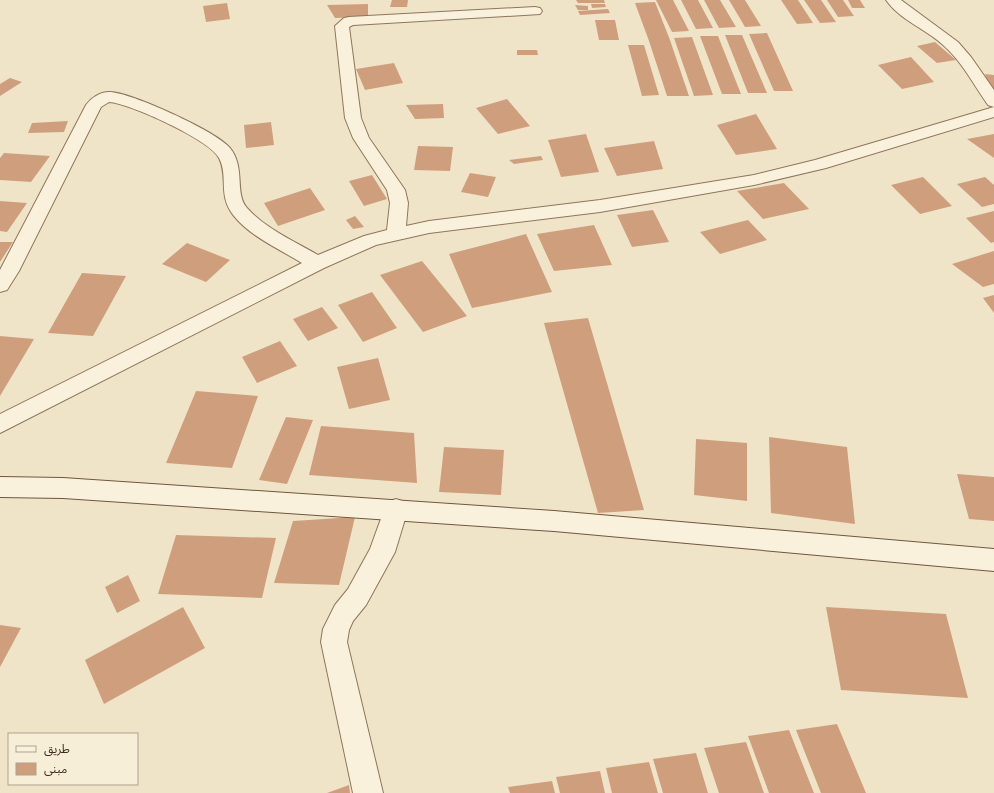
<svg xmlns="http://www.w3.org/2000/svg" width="994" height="793" font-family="Lora,'Noto Sans Arabic',serif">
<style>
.building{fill:#cf9f7d}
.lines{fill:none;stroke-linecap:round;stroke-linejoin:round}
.street-casing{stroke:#8d765c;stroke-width:2}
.secondary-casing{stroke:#6f573f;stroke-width:2}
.street{fill:#faf1dc;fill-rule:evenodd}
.secondary{fill:#faf1dc;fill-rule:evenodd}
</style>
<rect width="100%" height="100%" fill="#f0e4c8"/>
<!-- building -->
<path class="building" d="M 392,0 L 408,0 L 407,7 L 390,7 Z
M 576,0 L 604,0 L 605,3 L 578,3 Z
M 656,0 L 673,0 L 689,31 L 672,32 Z
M 681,0 L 698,0 L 713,28 L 696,29 Z
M 704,0 L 720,0 L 736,27 L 719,28 Z
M 729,0 L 745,0 L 761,26 L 745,27 Z
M 781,0 L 798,0 L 813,23 L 797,24 Z
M 804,0 L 821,0 L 836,22 L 820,23 Z
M 827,0 L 843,0 L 854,16 L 838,17 Z
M 848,0 L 860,0 L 865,8 L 852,8 Z
M 655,2 L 670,40 L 689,96 L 667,96 L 649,41 L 635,3 Z
M 227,3 L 230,19 L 206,22 L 203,6 Z
M 368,4 L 368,17 L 335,18 L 327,5 Z
M 591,4 L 605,4 L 606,7 L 592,8 Z
M 575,5 L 588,6 L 588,10 L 578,10 Z
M 608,9 L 610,13 L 580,15 L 578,11 Z
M 595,20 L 615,20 L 619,40 L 599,40 Z
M 767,33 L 793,91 L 774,91 L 749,34 Z
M 725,35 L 742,35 L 767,93 L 748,93 Z
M 700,36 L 718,36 L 741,94 L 722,94 Z
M 692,37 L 713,95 L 694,96 L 674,38 Z
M 935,42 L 956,60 L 937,63 L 917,46 Z
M 628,45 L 644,45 L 659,95 L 642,96 Z
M 517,50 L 537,50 L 538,55 L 517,55 Z
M 911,57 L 934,82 L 902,89 L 878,65 Z
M 394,63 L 403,83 L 365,90 L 356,69 Z
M 985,74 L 994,75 L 994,95 L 992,95 Z
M 10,78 L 22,82 L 0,96 L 0,84 Z
M 507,99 L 530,126 L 498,134 L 476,108 Z
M 443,104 L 444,118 L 415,119 L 406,105 Z
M 756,114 L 777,149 L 736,155 L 717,125 Z
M 68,121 L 64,132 L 28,133 L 32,123 Z
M 271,122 L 274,145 L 246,148 L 244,125 Z
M 586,134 L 599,172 L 561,177 L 548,140 Z
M 994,134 L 994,158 L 967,139 Z
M 654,141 L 663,169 L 617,176 L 604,148 Z
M 418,146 L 453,147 L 450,171 L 414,170 Z
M 4,153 L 50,156 L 31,182 L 0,180 L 0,158 Z
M 541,156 L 543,160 L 514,164 L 509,160 Z
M 470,173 L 496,177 L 488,197 L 461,192 Z
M 372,175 L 387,199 L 364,206 L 349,181 Z
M 923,177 L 952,206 L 920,214 L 891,185 Z
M 985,177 L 994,185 L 994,204 L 982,207 L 957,184 Z
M 784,183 L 809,209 L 763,219 L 737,191 Z
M 310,188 L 325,210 L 278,226 L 264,203 Z
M 0,201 L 27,203 L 7,232 L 0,231 Z
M 653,210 L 669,242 L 632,247 L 617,215 Z
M 994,211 L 994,242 L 991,243 L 966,218 Z
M 355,216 L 364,227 L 353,229 L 346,220 Z
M 748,220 L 767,240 L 720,254 L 700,232 Z
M 594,225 L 612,265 L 554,271 L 537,234 Z
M 526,234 L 552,292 L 472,308 L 449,254 Z
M 0,242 L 13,242 L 0,262 Z
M 187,243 L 230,260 L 206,282 L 162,264 Z
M 994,251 L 994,284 L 983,287 L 952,264 Z
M 422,261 L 467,316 L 423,332 L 380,275 Z
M 82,273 L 126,276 L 93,336 L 48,333 Z
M 372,292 L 397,328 L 363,342 L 338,305 Z
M 994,295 L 994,313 L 983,298 Z
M 322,307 L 338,328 L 308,341 L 293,319 Z
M 588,318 L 644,510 L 598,513 L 544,323 Z
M 0,336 L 34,339 L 0,396 Z
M 280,341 L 297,366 L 257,383 L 242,357 Z
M 378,358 L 390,400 L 349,409 L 337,367 Z
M 196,391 L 258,396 L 232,468 L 166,463 Z
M 286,417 L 313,420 L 287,484 L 259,480 Z
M 321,426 L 414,433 L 417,483 L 309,475 Z
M 769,437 L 847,447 L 855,524 L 771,513 Z
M 696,439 L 747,443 L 747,501 L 694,495 Z
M 444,447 L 504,450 L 501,495 L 439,492 Z
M 957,474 L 994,477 L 994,521 L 969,519 Z
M 355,517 L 339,585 L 274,583 L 293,521 Z
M 176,535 L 276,538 L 262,598 L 158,594 Z
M 128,575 L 140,601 L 117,613 L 105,587 Z
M 183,607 L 205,648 L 104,704 L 85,660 Z
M 826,607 L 946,614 L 968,698 L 841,690 Z
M 0,625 L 21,628 L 0,667 Z
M 837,724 L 866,793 L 821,793 L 796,730 Z
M 789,730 L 814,793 L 769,793 L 748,736 Z
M 746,742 L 764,793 L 719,793 L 704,748 Z
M 696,753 L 708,793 L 663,793 L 653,759 Z
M 649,762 L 658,793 L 612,793 L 606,768 Z
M 600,771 L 605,793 L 560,793 L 556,777 Z
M 552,781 L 555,793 L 510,793 L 508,787 Z
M 349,785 L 350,793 L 327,793 Z"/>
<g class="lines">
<!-- street casing -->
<g class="street-casing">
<path id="street" d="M 886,0 L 901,0 L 958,42 L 971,57 L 994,90 L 994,107 L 988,105 C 973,84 962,61 942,44 C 924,28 900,20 886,0 Z
M 535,7 L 540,8 L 542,11 L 540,14 L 353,25 L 349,27 L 361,118 L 369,138 L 405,190 L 408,203 L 406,226 L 429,221 L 600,200 L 754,175 L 815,160 L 994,107 L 994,117 L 826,168 L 754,185 L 600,212 L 429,233 L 376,245 L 324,268 L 0,433 L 0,414 L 302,263 C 279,249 251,237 234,216 C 217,195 229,177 219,158 C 210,140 129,103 109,102 L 101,107 L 19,271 L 7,290 L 0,292 L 0,270 L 86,105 C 91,98 100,92 109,92 C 130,92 216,131 230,148 C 246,168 234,193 247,208 C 266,229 294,241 318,255 L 364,236 L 387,230 L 390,203 L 387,190 L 353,138 L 345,118 L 335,26 L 344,18 L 349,17 Z
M 396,499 L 405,502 L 408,509 L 395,552 L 366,605 L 353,621 L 349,630 L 347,642 L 383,793 L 353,793 L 321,642 L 323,629 L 335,605 L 348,589 L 370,549 L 387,502 Z"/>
</g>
<!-- secondary casing -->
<g class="secondary-casing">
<path id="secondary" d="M 0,477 L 63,478 L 554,511 L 994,549 L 994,571 L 554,531 L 63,498 L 0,497 Z"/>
</g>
<!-- street -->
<use href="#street" class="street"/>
<!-- secondary -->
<use href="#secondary" class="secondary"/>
</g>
<!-- legend -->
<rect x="8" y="733" width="130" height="52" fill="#f7eed8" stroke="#ada18e"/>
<rect x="16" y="746" width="20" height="6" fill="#faf1dc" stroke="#ada18e"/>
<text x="44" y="753" font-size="12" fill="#3d2e20">طريق</text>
<rect x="16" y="763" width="20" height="12" fill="#cf9f7d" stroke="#ada18e"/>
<text x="44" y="773" font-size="12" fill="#3d2e20">مبنى</text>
</svg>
